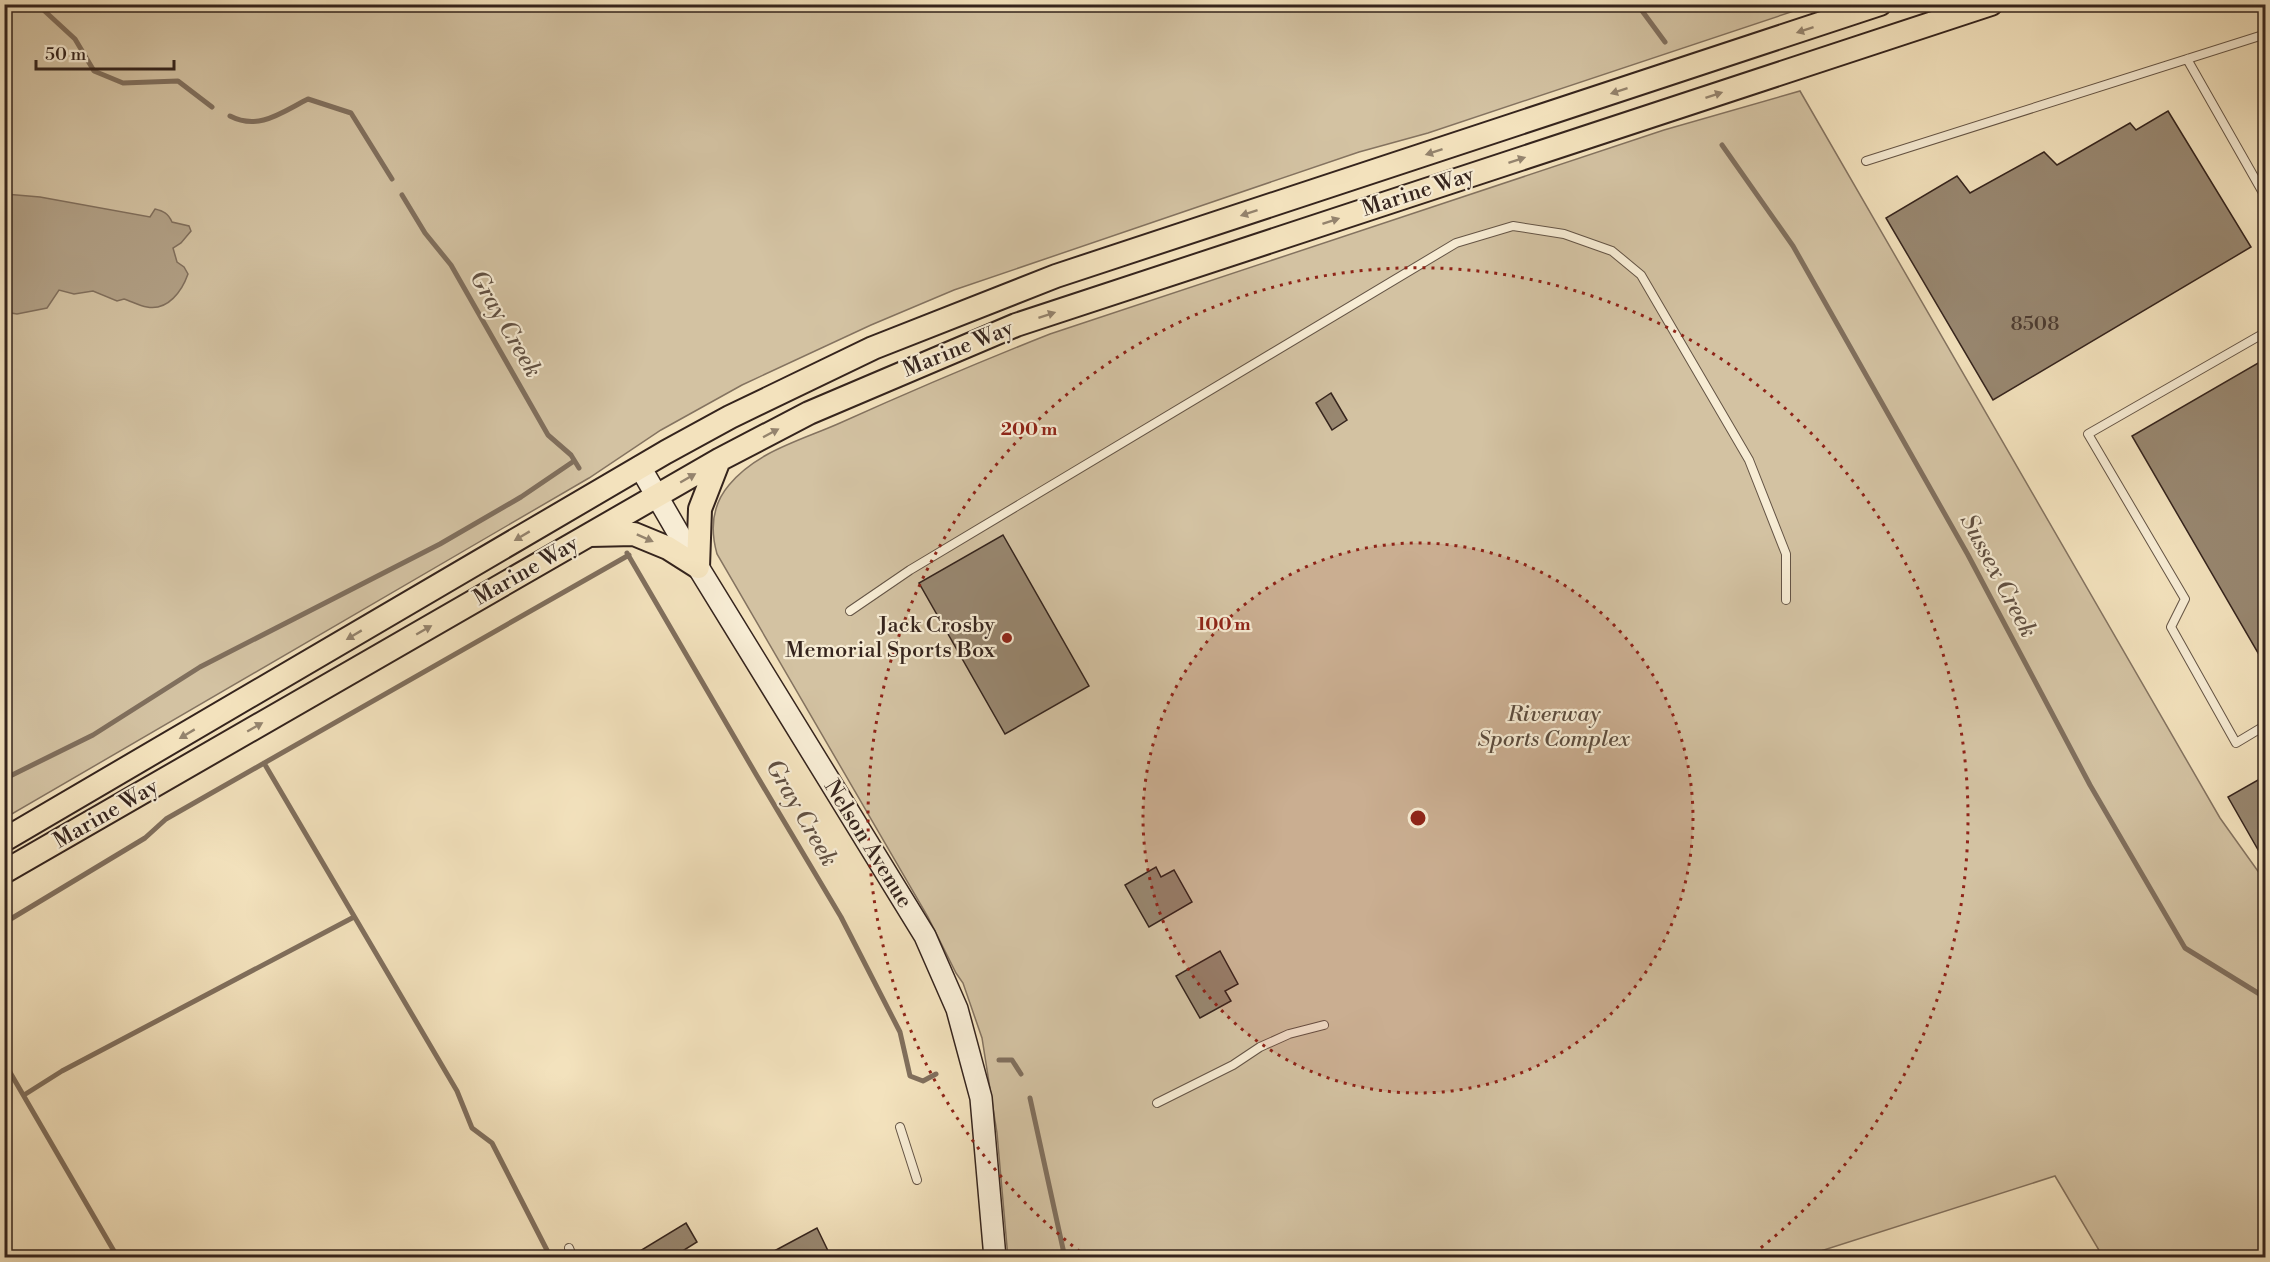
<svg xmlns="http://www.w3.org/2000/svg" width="2270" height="1262" font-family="'Libre Bodoni',serif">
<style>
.green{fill:#d3c2a2;stroke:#847360;stroke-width:1.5}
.water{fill:#b2a187;stroke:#806f5d;stroke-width:1.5}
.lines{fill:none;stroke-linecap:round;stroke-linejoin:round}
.stream{stroke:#806f5d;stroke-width:5}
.building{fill:#988770;stroke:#35241d;stroke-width:1.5}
.lane-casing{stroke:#645445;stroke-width:10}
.secondary-casing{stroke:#35241d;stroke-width:24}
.primary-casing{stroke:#35241d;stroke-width:26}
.lane{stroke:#f7ecd4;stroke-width:8}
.secondary{stroke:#f7ecd4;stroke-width:21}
.primary{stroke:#f3e2bd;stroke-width:22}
.oneway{fill:#94836d}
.ring{fill:none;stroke:#8f2418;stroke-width:3;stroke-dasharray:3 6}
.poi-dot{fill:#8f2418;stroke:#f7ecd4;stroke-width:2}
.labels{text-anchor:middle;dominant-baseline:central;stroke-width:4.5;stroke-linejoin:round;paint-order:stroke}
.number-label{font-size:20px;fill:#4e3d32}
.street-label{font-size:22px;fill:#35241d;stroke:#f7ecd4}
.poi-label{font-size:22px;fill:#35241d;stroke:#f7ecd4;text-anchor:end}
.park-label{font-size:22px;font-style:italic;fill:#5c4c3e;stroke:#f7ecd4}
.water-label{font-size:24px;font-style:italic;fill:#615042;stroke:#f7ecd4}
.centre{fill:#8f2418;stroke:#f7ecd4;stroke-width:3}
.ring-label{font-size:18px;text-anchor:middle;font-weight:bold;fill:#8f2418;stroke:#f7ecd4;stroke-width:4.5;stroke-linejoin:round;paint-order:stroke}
</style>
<rect width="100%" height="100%" fill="#f3e2bd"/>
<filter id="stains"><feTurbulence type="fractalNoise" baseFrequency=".00333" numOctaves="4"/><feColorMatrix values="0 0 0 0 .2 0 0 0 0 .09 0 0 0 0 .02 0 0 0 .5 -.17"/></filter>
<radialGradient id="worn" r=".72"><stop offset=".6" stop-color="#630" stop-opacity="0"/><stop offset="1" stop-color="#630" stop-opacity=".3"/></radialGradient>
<!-- green -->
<path class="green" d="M 5,5 L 1812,5 L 1428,133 L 1359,152 L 954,290 L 871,325 L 742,385 L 661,430 L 589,478 L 5,818 Z
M 1800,91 L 2220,818 L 2265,881 L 2265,1257 L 2103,1257 L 2055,1176 L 1802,1257 L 1008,1258 L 997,1133 L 982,1038 L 963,983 L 956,973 L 928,917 L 717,554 C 710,529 712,505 729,485 C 757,451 802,440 840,423 C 909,392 979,362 1050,334 L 1664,130 Z"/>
<!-- water -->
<path class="water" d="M 5,194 L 40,197 L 150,217 L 155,209 C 163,211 168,213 172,222 L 189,226 L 191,231 L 181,243 L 173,248 L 177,262 L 184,267 L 188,274 C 182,291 168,311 147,307 C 139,306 131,301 124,299 L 117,301 L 93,291 L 74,294 L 59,290 L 47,308 L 17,314 L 5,312 Z"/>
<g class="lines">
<!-- stream -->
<path class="stream" d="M 37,4 L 75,39 L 94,71 L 123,83 L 178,81 L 212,107
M 1637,4 L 1665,42
M 230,116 C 259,131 282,112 308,99 L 351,113 L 392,179
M 1722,145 L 1793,246 L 1968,555 L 2090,785 L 2185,948 L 2266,998
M 402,195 L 425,233 L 451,265 L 548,435 L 571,455 L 579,468
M 627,553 L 757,776 L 841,917 L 900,1032 L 910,1076 L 923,1081 L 936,1074
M 264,763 L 457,1091 L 472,1128 L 492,1143 L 551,1258
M 4,779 L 93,735 L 200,667 L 440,544 L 521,497 L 574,461
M 4,923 L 145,838 L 166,819 L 629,555
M 999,1060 L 1012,1060 L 1021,1074
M 4,1062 L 118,1258
M 24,1095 L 62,1071 L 354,917
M 1030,1098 L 1065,1258"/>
</g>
<!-- building -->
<path class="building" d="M 2168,111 L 2251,247 L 1993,400 L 1886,218 L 1957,176 L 1970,193 L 2044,152 L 2057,165 L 2130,123 L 2136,130 Z
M 2265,359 L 2265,665 L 2132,436 Z
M 1331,393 L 1347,420 L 1332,430 L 1316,403 Z
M 1003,535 L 1089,686 L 1005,734 L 919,583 Z
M 2265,776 L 2265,862 L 2228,797 Z
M 1156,867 L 1161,877 L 1174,870 L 1192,902 L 1149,927 L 1125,885 Z
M 1220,951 L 1238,984 L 1225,991 L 1231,1001 L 1200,1018 L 1176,976 Z
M 686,1223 L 697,1242 L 673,1257 L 630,1257 Z
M 817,1228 L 831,1257 L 763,1257 Z"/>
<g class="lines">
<!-- lane casing -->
<g class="lane-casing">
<path id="lane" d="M 2187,59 L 2266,198
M 1866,161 L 2266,34
M 2266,332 L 2088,434 L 2185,599 L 2171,627 L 2236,743 L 2266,725
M 850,611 L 910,570 L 1456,243 L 1513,226 L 1564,234 L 1612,251 L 1641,275 L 1749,460 L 1786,554 L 1786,600
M 1157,1103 L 1233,1065 L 1260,1047 L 1289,1034 L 1324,1025
M 900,1127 L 917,1180
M 569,1248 L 573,1258"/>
</g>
<!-- secondary casing -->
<g class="secondary-casing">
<path id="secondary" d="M 640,467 L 698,567 L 925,936 L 957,1009 L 981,1098 L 995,1258"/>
</g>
<!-- primary casing -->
<g class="primary-casing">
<path id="primary" d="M 590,535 L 634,534 L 668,548 L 698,567 L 700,509 L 719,460
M 4,840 L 666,452 L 730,417 L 873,348 L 1056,276 L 1880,4
M 4,872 L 719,460 L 809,413 L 1016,325 L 1991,4"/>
</g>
<!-- lane -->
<use href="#lane" class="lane"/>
<!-- secondary -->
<use href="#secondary" class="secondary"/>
<!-- primary -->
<use href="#primary" class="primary"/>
</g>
<!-- one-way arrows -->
<defs><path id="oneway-solid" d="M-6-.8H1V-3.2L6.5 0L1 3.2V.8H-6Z" transform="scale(1.5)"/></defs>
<g class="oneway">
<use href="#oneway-solid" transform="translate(1805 30) rotate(162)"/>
<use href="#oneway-solid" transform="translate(1619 91) rotate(162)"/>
<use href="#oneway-solid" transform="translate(1714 95) rotate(-18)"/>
<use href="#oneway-solid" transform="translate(1434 152) rotate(162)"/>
<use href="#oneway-solid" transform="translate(1517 160) rotate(-18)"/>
<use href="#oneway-solid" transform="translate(1249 213) rotate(162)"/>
<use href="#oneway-solid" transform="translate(1331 221) rotate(-18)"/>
<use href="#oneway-solid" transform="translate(1047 315) rotate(-18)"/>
<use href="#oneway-solid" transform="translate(771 433) rotate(-28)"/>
<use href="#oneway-solid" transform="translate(688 478) rotate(-30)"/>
<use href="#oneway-solid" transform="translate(522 536) rotate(149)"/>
<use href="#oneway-solid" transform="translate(645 538) rotate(24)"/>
<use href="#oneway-solid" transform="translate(424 630) rotate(-30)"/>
<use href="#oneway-solid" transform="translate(354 635) rotate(149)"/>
<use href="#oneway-solid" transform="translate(255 727) rotate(-30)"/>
<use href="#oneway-solid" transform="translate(187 734) rotate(149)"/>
</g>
<!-- distance rings -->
<circle cx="1418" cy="818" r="275" fill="#8f2418" fill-opacity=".12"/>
<g class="ring">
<circle cx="1418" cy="818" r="275"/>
<path d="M1087 1257A550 550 0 1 1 1749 1257"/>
</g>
<!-- markers -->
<circle class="poi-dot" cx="1007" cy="638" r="6"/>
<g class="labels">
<!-- number labels -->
<g class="number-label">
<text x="2035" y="324">8508</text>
</g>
<!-- street labels -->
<g class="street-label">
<text transform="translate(1418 192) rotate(-18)">Marine Way</text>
<text transform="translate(958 349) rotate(-22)">Marine Way</text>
<text transform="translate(526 571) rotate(-30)">Marine Way</text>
<text transform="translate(106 814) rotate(-30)">Marine Way</text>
<text transform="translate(868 844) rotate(58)">Nelson Avenue</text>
</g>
<!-- poi labels -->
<g class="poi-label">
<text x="995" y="625">Jack Crosby<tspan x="995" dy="25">Memorial Sports Box</tspan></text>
</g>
<!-- park labels -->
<g class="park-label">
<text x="1554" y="714">Riverway<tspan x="1554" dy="25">Sports Complex</tspan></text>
</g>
<!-- water labels -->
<g class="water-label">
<text transform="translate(505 324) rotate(60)">Gray Creek</text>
<text transform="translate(1998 576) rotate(62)">Sussex Creek</text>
<text transform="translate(801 813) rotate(60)">Gray Creek</text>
</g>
</g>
<circle cx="1418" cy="818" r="9" class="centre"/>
<g class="ring-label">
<text x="1029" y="435">200 m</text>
<text x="1224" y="630">100 m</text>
</g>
<!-- margin -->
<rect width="2270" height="1262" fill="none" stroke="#f3e2bd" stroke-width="24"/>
<rect x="6" y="6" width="2258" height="1250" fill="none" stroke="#35241d" stroke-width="3"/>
<rect x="12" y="12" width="2246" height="1238" fill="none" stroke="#35241d" stroke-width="1.5"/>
<!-- scale -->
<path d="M36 60v9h138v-9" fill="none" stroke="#35241d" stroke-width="3"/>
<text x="45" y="60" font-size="18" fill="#35241d" stroke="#f7ecd4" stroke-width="4.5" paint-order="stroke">50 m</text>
<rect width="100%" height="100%" filter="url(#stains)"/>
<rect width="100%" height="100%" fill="url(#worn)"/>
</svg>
